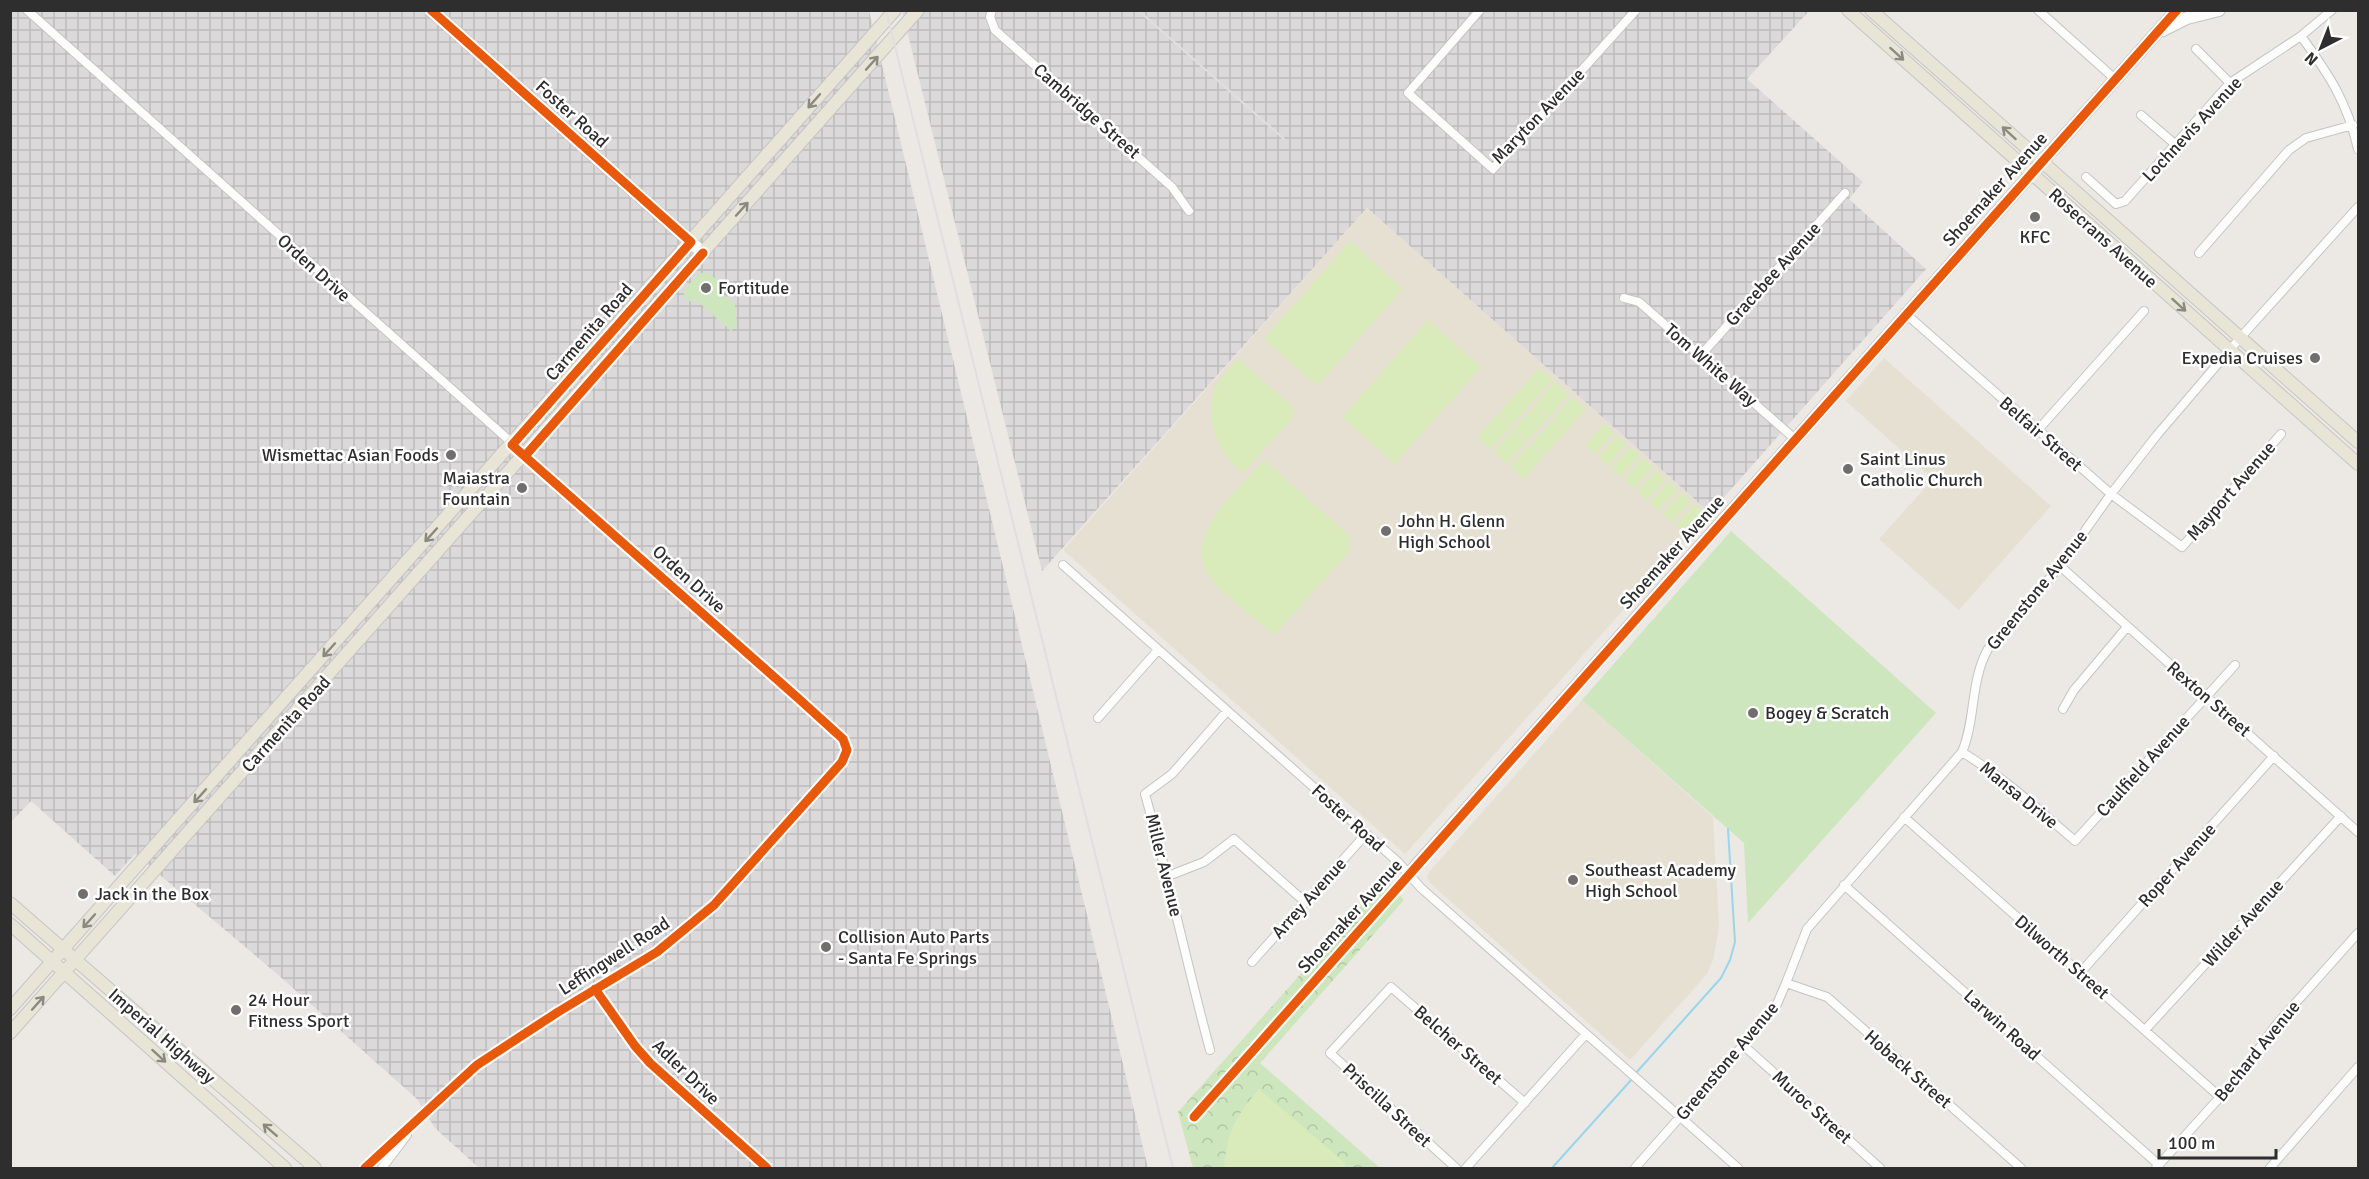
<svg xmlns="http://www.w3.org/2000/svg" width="2369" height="1179" font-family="Signika,sans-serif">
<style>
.industrial{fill:url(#industrial-grid)}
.education{fill:#e6e0d3}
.grass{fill:#cee6be}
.forest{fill:url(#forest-crowns)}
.pitch{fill:#d9eabb}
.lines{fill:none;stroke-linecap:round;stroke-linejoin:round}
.stream{stroke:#99d6ec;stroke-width:2}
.street-casing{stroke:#c5c4c5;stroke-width:10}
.secondary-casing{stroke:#c5c4c5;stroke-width:14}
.primary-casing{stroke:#c6c5c4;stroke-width:14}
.street{stroke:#fcfcfb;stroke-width:8}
.secondary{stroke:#fcfcfb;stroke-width:12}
.primary{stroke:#e8e4d6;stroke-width:12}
.rail{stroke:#dfdfe1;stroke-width:2}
.cycleway-casing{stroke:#fff;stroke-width:13}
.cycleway{stroke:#e8590c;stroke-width:9}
.oneway{stroke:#8b8982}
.poi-dot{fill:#706f6e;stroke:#fff;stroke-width:2}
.labels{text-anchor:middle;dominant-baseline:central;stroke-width:5;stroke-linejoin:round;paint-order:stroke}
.street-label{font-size:18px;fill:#2e2e2e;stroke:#fff}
.poi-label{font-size:18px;fill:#2e2e2e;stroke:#fff;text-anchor:start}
</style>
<defs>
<pattern id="industrial-grid" width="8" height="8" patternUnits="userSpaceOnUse" patternTransform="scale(1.5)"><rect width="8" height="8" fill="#dcd9db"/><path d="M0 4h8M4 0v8" fill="none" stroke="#bdbbbc"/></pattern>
<pattern id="forest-crowns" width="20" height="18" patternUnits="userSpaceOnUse" patternTransform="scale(1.5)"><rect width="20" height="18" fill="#cee6be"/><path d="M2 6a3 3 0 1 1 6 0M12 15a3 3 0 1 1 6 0" fill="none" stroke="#b1c6a4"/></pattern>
</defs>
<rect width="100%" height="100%" fill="#ece8e4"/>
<!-- industrial -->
<path class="industrial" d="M 11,11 L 869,11 L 1148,1168 L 479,1168 L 435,1128 L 417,1099 L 276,973 L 135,854 L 115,876 L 31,801 L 11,822 Z
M 902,11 L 1809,11 L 1747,79 L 1863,182 L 1849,199 L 1926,269 L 1710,513 L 1367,208 L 1042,571 Z"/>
<!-- education -->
<path class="education" d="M 1367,208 L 1710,513 L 1405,854 L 1063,550 Z
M 1884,358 L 2051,506 L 1959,610 L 1879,539 L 1933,479 L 1846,401 Z
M 1582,700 L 1713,817 L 1719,927 L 1713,960 L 1707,974 L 1630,1060 L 1430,883 L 1427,877 L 1429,872 Z"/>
<!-- grass -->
<path class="grass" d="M 705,272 L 707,275 L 709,273 L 717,280 L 721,292 L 735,304 L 737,324 L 731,331 L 695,299 L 692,303 L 685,297 L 683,291 L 698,274 Z
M 1731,531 L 1936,713 L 1748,923 L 1744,843 L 1582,700 Z"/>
<!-- forest -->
<path class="forest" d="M 1385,879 L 1404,900 L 1260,1063 L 1380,1168 L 1193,1168 L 1178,1112 Z"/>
<!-- pitch -->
<path class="pitch" d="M 1350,241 L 1403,289 L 1317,386 L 1264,339 Z
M 1428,320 L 1481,367 L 1395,464 L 1342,417 Z
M 1238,359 L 1293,407 L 1293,418 L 1243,473 C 1218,455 1204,419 1215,389 C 1220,377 1229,368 1238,359 Z
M 1539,368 L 1552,380 L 1511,426 L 1498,414 Z
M 1555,382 L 1569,394 L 1549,417 L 1535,405 Z
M 1572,397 L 1586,409 L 1566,432 L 1552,420 Z
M 1535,406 L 1548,418 L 1528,440 L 1514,428 Z
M 1497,415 L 1511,427 L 1490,449 L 1477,437 Z
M 1552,421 L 1565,433 L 1545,455 L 1531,443 Z
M 1604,424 L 1614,433 L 1595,454 L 1585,445 Z
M 1514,429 L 1527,441 L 1507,464 L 1494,452 Z
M 1617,436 L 1627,444 L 1608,466 L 1598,457 Z
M 1531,444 L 1544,456 L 1524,479 L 1510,467 Z
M 1630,447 L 1640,455 L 1621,477 L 1611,468 Z
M 1643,458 L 1653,467 L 1634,488 L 1624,479 Z
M 1264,460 L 1349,535 L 1349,552 L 1274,635 C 1255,618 1228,599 1212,580 C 1178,537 1238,490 1264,460 Z
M 1656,470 L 1666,479 L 1646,500 L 1637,491 Z
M 1669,481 L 1678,490 L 1659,511 L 1649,503 Z
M 1681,493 L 1691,501 L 1672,523 L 1662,514 Z
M 1695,504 L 1704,513 L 1685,534 L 1676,525 Z
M 1259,1089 L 1345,1163 L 1345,1168 L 1224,1168 C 1228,1129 1234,1119 1259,1089 Z"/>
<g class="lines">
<!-- stream -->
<path class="stream" d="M 1635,1074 L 1721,978 L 1730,960 L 1735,942 L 1728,829
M 1552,1168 L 1632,1079"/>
<!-- street casing -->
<g class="street-casing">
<path id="street" d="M 27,10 L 799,699 L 843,739 C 847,748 847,754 842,762 L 714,905 L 657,952 L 558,1012 L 477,1065 L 365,1168
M 992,10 L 990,17 L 995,30 L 1172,187 L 1189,211
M 1480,10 L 1408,93 L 1493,169 L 1636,10
M 2038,10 L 2115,79
M 2301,36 C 2329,75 2347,101 2358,149
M 2196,49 L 2230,83
M 2141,115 L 2176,145
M 2086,177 L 2116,204 L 2125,201 L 2230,83 L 2301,36 L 2332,10
M 2199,253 L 2289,150 L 2306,138 L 2353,125
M 1624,298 L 1639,302 L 1795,439
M 1906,314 L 2111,494 L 2182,547 L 2281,434
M 1701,355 L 1845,193
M 2037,431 L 2144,311
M 1063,565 L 1398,862 L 1421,888 L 1738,1168
M 2060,566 L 2358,832
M 2063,709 L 2074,690 L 2127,627
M 1098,718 L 1158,650
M 1962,752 C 2003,777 2038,809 2075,841 L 2235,665
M 1904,817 L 2220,1097
M 1168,876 L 1204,862 L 1234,839 L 1305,902
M 1844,885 L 2159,1165
M 1252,962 L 1366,834
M 2080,973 L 2274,756
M 1786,983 L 1827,997 L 2021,1168
M 595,989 L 635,1046 L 650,1063 L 767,1168
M 2145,1030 L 2341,816
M 1743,1045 L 1880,1168
M 1210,1050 C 1187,965 1169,879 1145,794 L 1172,774 L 1227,711
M 1194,1117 L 1408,875
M 382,1168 L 407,1135
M 1456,1168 L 1330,1053 L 1391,987 L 1525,1103
M 1466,1168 L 1586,1034
M 1635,1168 L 1767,1018 L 1777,1004 L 1786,983 L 1807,929 L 1962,752 C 1976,719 1970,681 1988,649 L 2060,566 L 2111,494 L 2157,435 L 2240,338 L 2358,207
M 2156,1168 L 2239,1076 L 2276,1025 L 2358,933
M 2270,1168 L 2358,1067"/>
</g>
<!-- secondary casing -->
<g class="secondary-casing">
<path id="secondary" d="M 431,10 L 703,253
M 2163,30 L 2187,18 L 2219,10
M 1408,875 L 2177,10"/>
</g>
<!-- primary casing -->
<g class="primary-casing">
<path id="primary" d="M 1848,10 L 2358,464
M 1871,10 L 2358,442
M 10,903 L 315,1168
M 10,924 L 285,1168
M 10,1009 L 895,10
M 10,1033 L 918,10"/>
</g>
<!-- street -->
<use href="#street" class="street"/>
<!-- secondary -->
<use href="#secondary" class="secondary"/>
<!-- primary -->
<use href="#primary" class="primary"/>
<!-- rail -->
<path class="rail" d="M 886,10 L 1173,1168
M 1138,10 L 1284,139"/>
<!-- cycleway casing -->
<g class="cycleway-casing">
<path id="cycleway" d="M 525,456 L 703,253
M 595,989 L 635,1046 L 650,1063 L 767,1168
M 1194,1117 L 2177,10
M 365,1168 L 477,1065 L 558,1012 L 657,952 L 714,905 L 842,762 L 847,750 L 843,739 L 799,699 L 512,445 L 691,242 L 431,10"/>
</g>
<!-- cycleway -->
<use href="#cycleway" class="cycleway"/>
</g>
<!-- one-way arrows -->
<defs><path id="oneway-shaft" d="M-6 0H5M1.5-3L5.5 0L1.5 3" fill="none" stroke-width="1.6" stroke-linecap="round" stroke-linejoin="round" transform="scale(1.5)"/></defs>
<g class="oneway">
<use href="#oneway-shaft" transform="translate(1897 54) rotate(42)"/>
<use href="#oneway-shaft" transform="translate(872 63) rotate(-48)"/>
<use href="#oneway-shaft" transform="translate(814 101) rotate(131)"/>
<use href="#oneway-shaft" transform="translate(2009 133) rotate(-138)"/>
<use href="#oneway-shaft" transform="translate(742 209) rotate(-48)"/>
<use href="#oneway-shaft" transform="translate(2179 305) rotate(42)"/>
<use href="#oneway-shaft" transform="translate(431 535) rotate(132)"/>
<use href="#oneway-shaft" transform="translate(329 650) rotate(132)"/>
<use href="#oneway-shaft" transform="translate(200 796) rotate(132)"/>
<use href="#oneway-shaft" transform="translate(89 921) rotate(132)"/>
<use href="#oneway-shaft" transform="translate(38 1003) rotate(-48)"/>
<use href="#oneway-shaft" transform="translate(159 1056) rotate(42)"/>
<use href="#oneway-shaft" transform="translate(270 1130) rotate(-139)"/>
</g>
<!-- markers -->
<g class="poi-dot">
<circle cx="2035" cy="217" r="6"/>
<circle cx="706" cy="288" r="6"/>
<circle cx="2315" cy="358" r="6"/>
<circle cx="451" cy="455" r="6"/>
<circle cx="1848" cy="469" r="6"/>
<circle cx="522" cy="488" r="6"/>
<circle cx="1386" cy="531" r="6"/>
<circle cx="1753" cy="713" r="6"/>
<circle cx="1573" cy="880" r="6"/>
<circle cx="83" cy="894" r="6"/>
<circle cx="826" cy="947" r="6"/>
<circle cx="236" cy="1010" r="6"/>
</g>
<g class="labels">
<!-- street labels -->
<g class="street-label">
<text transform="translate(1087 111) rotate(41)">Cambridge Street</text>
<text transform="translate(572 114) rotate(42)">Foster Road</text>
<text transform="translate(1538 116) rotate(-46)">Maryton Avenue</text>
<text transform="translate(2192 129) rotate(-47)">Lochnevis Avenue</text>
<text transform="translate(1995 189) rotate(-48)">Shoemaker Avenue</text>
<text transform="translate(2103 238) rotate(42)">Rosecrans Avenue</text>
<text transform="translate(314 268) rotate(42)">Orden Drive</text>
<text transform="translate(1773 274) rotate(-48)">Gracebee Avenue</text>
<text transform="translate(589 332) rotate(-49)">Carmenita Road</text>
<text transform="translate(1711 365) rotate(41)">Tom White Way</text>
<text transform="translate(2041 434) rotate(41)">Belfair Street</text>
<text transform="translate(2231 491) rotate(-49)">Mayport Avenue</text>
<text transform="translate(1672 552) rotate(-48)">Shoemaker Avenue</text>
<text transform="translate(689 579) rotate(42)">Orden Drive</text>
<text transform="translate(2037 590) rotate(-51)">Greenstone Avenue</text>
<text transform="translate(2209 699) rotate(41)">Rexton Street</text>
<text transform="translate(286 724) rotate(-48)">Carmenita Road</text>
<text transform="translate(2143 766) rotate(-48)">Caulfield Avenue</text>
<text transform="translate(2019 795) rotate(39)">Mansa Drive</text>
<text transform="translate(1348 818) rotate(42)">Foster Road</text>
<text transform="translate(1164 865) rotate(76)">Miller Avenue</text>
<text transform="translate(2177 865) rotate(-48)">Roper Avenue</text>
<text transform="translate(1309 898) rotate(-48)">Arrey Avenue</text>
<text transform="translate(1350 916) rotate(-48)">Shoemaker Avenue</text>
<text transform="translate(2243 923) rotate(-48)">Wilder Avenue</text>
<text transform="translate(614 956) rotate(-33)">Leffingwell Road</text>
<text transform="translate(2062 957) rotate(41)">Dilworth Street</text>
<text transform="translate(2002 1025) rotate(42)">Larwin Road</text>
<text transform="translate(162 1036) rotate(41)">Imperial Highway</text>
<text transform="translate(1458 1045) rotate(41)">Belcher Street</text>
<text transform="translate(2257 1051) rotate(-51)">Bechard Avenue</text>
<text transform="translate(1727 1061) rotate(-50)">Greenstone Avenue</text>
<text transform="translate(1908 1069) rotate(41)">Hoback Street</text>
<text transform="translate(686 1072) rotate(44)">Adler Drive</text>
<text transform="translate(1387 1105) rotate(43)">Priscilla Street</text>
<text transform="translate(1812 1107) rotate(42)">Muroc Street</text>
</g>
<!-- poi labels -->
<g class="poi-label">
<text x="2035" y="237" text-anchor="middle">KFC</text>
<text x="718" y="288">Fortitude</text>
<text x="2303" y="358" text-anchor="end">Expedia Cruises</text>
<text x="439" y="455" text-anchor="end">Wismettac Asian Foods</text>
<text x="1860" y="459">Saint Linus<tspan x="1860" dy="21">Catholic Church</tspan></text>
<text x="510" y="478" text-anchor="end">Maiastra<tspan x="510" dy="21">Fountain</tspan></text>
<text x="1398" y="521">John H. Glenn<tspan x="1398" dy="21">High School</tspan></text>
<text x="1765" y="713">Bogey &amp; Scratch</text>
<text x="1585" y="870">Southeast Academy<tspan x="1585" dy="21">High School</tspan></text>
<text x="95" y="894">Jack in the Box</text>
<text x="838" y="937">Collision Auto Parts<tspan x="838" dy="21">- Santa Fe Springs</tspan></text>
<text x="248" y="1000">24 Hour<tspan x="248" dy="21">Fitness Sport</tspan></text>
</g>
</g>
<!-- border -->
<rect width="2369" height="1179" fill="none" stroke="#2e2e2e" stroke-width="24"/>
<!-- north arrow -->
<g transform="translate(2321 48) rotate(222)" stroke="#ffffff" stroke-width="4.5" paint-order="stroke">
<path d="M0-4.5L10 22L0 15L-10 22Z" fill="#2e2e2e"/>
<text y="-9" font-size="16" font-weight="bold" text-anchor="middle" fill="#2e2e2e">N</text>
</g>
<!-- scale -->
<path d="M2159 1149v9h117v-9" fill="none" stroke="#2e2e2e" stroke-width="3"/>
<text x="2168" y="1149" font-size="18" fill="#2e2e2e" stroke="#ffffff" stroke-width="4.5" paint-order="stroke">100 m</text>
</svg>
